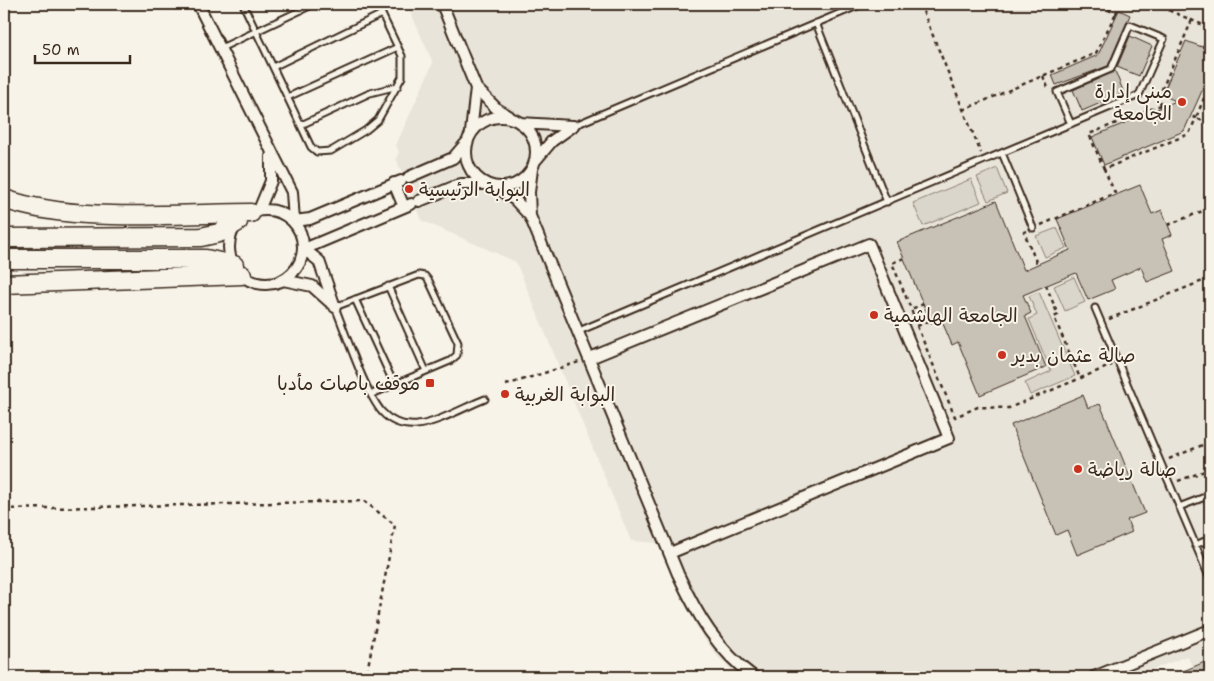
<svg xmlns="http://www.w3.org/2000/svg" width="1214" height="681" font-family="'Shantell Sans','Playpen Sans Arabic',sans-serif">
<style>
.built{fill:#e9e4d9}
.green{fill:#dbd6cb;stroke:#8b8074}
.building{fill:#c8c1b6;stroke:#3b2a1e}
.lines{fill:none;stroke-linecap:round;stroke-linejoin:round}
.service-casing{stroke:#3b2a1e;stroke-width:9}
.minor-casing{stroke:#3b2a1e;stroke-width:14}
.trunk-casing{stroke:#3b2a1e;stroke-width:21}
.path{stroke:#3b2a1e;stroke-width:2.5;stroke-dasharray:4 4;stroke-linecap:butt}
.service{stroke:#f7f3e8;stroke-width:5}
.minor{stroke:#f7f3e8;stroke-width:10}
.trunk{stroke:#f7f3e8;stroke-width:18}
.poi-dot{fill:#c8321e;stroke:#f7f3e8;stroke-width:2}
.labels{text-anchor:middle;dominant-baseline:central;stroke-width:4;stroke-linejoin:round;paint-order:stroke}
.poi-label{font-size:19px;fill:#3b2a1e;stroke:#f7f3e8;text-anchor:start}
</style>
<rect width="100%" height="100%" fill="#f7f3e8"/>
<filter id="ink" filterUnits="userSpaceOnUse"><feTurbulence type="fractalNoise" baseFrequency=".02" numOctaves="2"/><feDisplacementMap in="SourceGraphic" scale="10" xChannelSelector="R" yChannelSelector="G"/><feConvolveMatrix kernelMatrix="1 2 1 2 8 2 1 2 1" color-interpolation-filters="sRGB"/></filter>
<g filter="url(#ink)">
<!-- built -->
<path class="built" d="M 407,4 L 1210,4 L 1210,670 L 1206,661 L 1193,667 L 1187,656 L 1134,677 L 739,677 L 718,657 L 699,631 L 657,543 L 631,541 L 516,262 L 421,220 L 396,158 L 399,152 L 396,145 L 433,63 Z"/>
<!-- green -->
<path class="green" d="M 997,168 L 1007,193 L 988,201 L 977,177 Z
M 971,179 L 981,202 L 923,226 L 913,203 Z
M 1057,228 L 1066,248 L 1045,257 L 1036,236 Z
M 1074,277 L 1085,302 L 1065,311 L 1054,286 Z
M 1039,292 L 1075,376 L 1030,395 L 1025,383 L 1051,371 L 1029,319 L 1037,315 L 1029,296 Z"/>
<!-- building -->
<path class="building" d="M 1119,10 L 1130,15 L 1108,66 L 1056,85 L 1052,75 L 1098,55 Z
M 1130,36 L 1152,46 L 1139,76 L 1117,67 Z
M 1186,41 L 1210,50 L 1210,73 L 1184,131 L 1104,165 L 1092,137 L 1176,101 L 1162,95 Z
M 1115,71 L 1124,93 L 1082,111 L 1073,90 Z
M 1140,185 L 1152,214 L 1162,210 L 1172,235 L 1162,239 L 1175,271 L 1147,282 L 1141,267 L 1111,280 L 1115,289 L 1088,300 L 1076,273 L 1023,295 L 1031,313 L 1025,316 L 1046,367 L 980,395 L 958,342 L 952,345 L 941,319 L 931,323 L 897,242 L 996,201 L 1024,270 L 1070,250 L 1057,219 Z
M 1083,395 L 1088,408 L 1100,404 L 1145,513 L 1127,520 L 1132,532 L 1077,555 L 1067,530 L 1056,535 L 1011,425 Z
M 1207,661 L 1210,677 L 1169,677 L 1193,667 Z"/>
<g class="lines">
<!-- service casing -->
<g class="service-casing">
<path id="service" d="M 243,4 L 311,147 L 317,152 L 331,151 L 366,130 L 378,120 L 402,77 L 402,56 L 377,4
M 816,23 L 887,202
M 221,48 L 314,4
M 273,67 L 382,14
M 288,97 L 398,47
M 301,125 L 370,93 L 398,86
M 573,126 L 862,4
M 1002,153 L 1033,228
M 388,286 L 426,371
M 355,299 L 394,384
M 1095,308 L 1210,579
M 579,331 L 1139,95 L 1164,39 L 1130,25 L 1111,69 L 1057,92 L 1071,124
M 372,394 L 450,361 L 457,355 L 458,343 L 429,281 L 425,276 L 419,275 L 335,307 C 346,334 365,392 382,412 C 391,422 404,426 417,425 C 437,423 465,407 485,399
M 1179,507 L 1210,495
M 1195,545 L 1210,539"/>
</g>
<!-- minor casing -->
<g class="minor-casing">
<path id="minor" d="M 198,4 L 292,192 L 294,221 L 310,219 L 401,181
M 442,4 L 476,88 L 497,109 L 509,116
M466 152a35 35 0 1 1 70 0a35 35 0 1 1-70 0Z
M 520,123 L 572,126
M 471,132 L 476,88
M 535,161 L 552,141 L 573,126
M 532,169 L 529,192 L 530,216 L 678,574 C 697,615 718,651 754,677
M 409,177 L 453,158 L 466,143
M 394,183 L 404,207
M 497,187 L 515,200 L 530,216
M 419,201 L 461,184 L 485,184
M229 247a37 37 0 1 1 74 0a37 37 0 1 1-74 0Z
M 259,210 L 271,181 L 271,156
M 283,280 L 312,286 L 331,303
M 335,307 L 319,261 L 304,249 L 411,204
M 590,358 L 869,244 L 949,438 L 670,553
M 1094,677 L 1210,630"/>
</g>
<!-- trunk casing -->
<g class="trunk-casing">
<path id="trunk" d="M 4,199 C 76,224 174,213 251,213
M 4,238 L 201,237 L 219,233 L 238,222
M 4,259 L 206,259 L 234,265
M 4,284 L 242,275"/>
</g>
<!-- path -->
<path class="path" d="M 920,4 L 981,153
M 1093,4 L 1116,13 L 1120,4
M 1154,4 L 1210,28
M 1203,48 L 1210,32
M 1043,76 L 1049,90
M 1210,83 L 1196,118 L 1210,124
M 1161,105 L 1159,96 L 1192,20
M 963,110 L 1096,53 L 1116,13
M 1104,169 L 1089,134 L 1161,105 L 1165,106
M 1041,225 L 1115,193 L 1104,169 L 1189,134 L 1196,118 L 1191,116
M 1168,225 L 1210,208
M 1027,231 L 1024,232 L 1037,264
M 904,258 L 892,263 L 911,309
M 1046,285 L 1058,315 L 1054,317 L 1080,378
M 924,304 L 911,309 L 917,326 L 930,321
M 1109,319 L 1210,278
M 917,326 L 955,417 L 978,407 L 1009,408 L 1112,365
M 506,385 L 579,362
M 1169,459 L 1210,442
M 1178,481 L 1210,469
M 4,509 L 364,501 L 395,525 L 366,677"/>
<!-- service -->
<use href="#service" class="service"/>
<!-- minor -->
<use href="#minor" class="minor"/>
<!-- trunk -->
<use href="#trunk" class="trunk"/>
</g>
</g>
<!-- markers -->
<g class="poi-dot">
<circle cx="1182" cy="102" r="5"/>
<circle cx="409" cy="189" r="5"/>
<circle cx="874" cy="315" r="5"/>
<circle cx="1002" cy="355" r="5"/>
<rect x="425" y="378" width="10" height="10" rx="2.5"/>
<circle cx="505" cy="394" r="5"/>
<circle cx="1078" cy="469" r="5"/>
</g>
<g class="labels">
<!-- poi labels -->
<g class="poi-label">
<text x="1172" y="91" text-anchor="end">مبنى إدارة<tspan x="1172" dy="22">الجامعة</tspan></text>
<text x="419" y="189">البوابة الرئيسية</text>
<text x="884" y="315">الجامعة الهاشمية</text>
<text x="1012" y="355">صالة عثمان بدير</text>
<text x="420" y="383" text-anchor="end">موقف باصات مأدبا</text>
<text x="515" y="394">البوابة الغربية</text>
<text x="1088" y="469">صالة رياضة</text>
</g>
</g>
<!-- margin -->
<rect width="1214" height="681" fill="none" stroke="#f7f3e8" stroke-width="20"/>
<rect x="10" y="10" width="1194" height="661" fill="none" stroke="#3b2a1e" stroke-width="2" filter="url(#ink)"/>
<!-- scale -->
<path d="M35 55v8h95v-8" fill="none" stroke="#3b2a1e" stroke-width="2.5"/>
<text x="42" y="55" font-size="15" fill="#3b2a1e" stroke="#f7f3e8" stroke-width="4" paint-order="stroke">50 m</text>
</svg>
